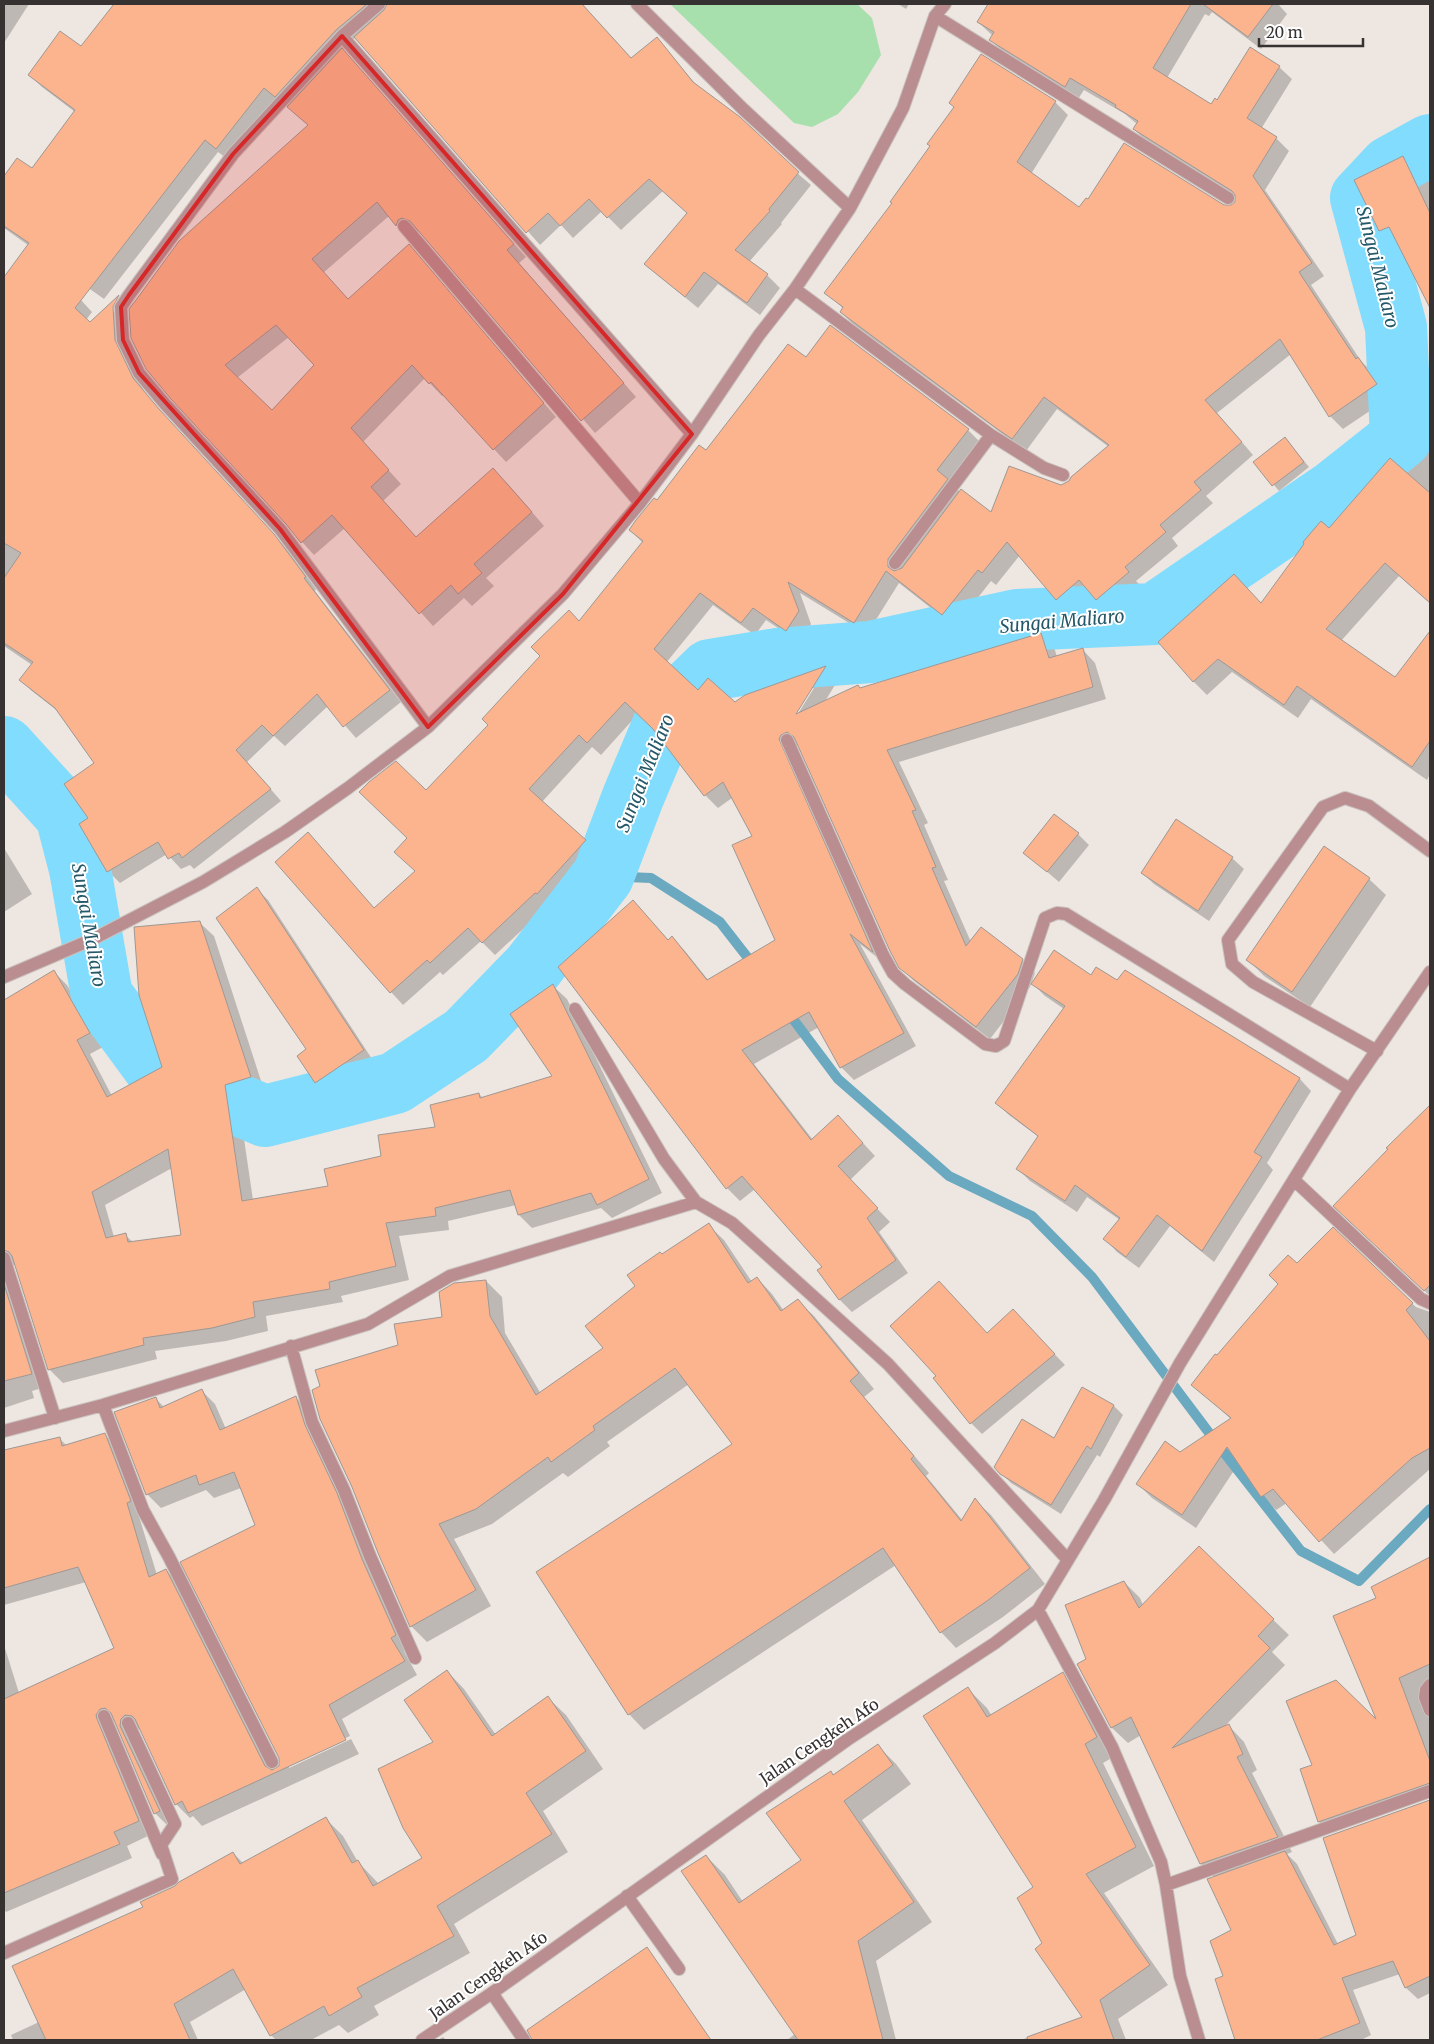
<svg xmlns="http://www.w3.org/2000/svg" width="1434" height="2044" font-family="Merriweather,serif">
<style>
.green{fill:#a7e0ac}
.shadow{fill:#0003;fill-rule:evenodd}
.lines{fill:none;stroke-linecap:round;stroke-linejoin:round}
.stream{stroke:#6aa9c0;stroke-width:10}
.river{stroke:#81dcfd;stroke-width:62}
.building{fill:#fcb48f;stroke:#9f9793;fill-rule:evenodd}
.service-casing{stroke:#c9c2be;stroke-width:14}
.minor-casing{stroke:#c9c2be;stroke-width:14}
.service{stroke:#ba8d90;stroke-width:12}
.minor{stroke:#ba8d90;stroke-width:12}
.marked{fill:#d62828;fill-opacity:0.2;stroke:#d62828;stroke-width:4;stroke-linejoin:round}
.labels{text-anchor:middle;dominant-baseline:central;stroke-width:4;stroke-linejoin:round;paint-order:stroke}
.street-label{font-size:16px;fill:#363231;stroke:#fff}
.water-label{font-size:18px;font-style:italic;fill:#255869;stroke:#fff}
</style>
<rect width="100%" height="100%" fill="#eee6e1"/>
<!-- green -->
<path class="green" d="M 670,4 L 857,4 L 872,18 L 881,55 L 858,92 L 838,114 L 812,127 L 794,123 Z"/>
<!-- shadow -->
<path class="shadow" d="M 4,4 L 29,4 L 4,43 Z
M 116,4 L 582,4 L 632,59 L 657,39 L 699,88 L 811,185 L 781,223 L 782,224 L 749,262 L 767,275 L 780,288 L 760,315 L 718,284 L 698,308 L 659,276 L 646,264 L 688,213 L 663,191 L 621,230 L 602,211 L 573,238 L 561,225 L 540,245 L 356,37 L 349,43 L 342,50 L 526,257 L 519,263 L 636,397 L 595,433 L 422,232 L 416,231 L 409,238 L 389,216 L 323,273 L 349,300 L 408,246 L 556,417 L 506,462 L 444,395 L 442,396 L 425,378 L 363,442 L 401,484 L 383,501 L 416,538 L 506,482 L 544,526 L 486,578 L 494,586 L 472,606 L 464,598 L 433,626 L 345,528 L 314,555 L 172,398 L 309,126 L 289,108 L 278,99 L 230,161 L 218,152 L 104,299 L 4,228 L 4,178 L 17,159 L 32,170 L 75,112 L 42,87 L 30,75 L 81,48 ZM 289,337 L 316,365 L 272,412 L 237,378 Z
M 898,4 L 909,4 L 906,9 Z
M 989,4 L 1278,4 L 1287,14 L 1261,49 L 1212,12 L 1209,16 L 1205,14 L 1167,78 L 1212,106 L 1279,67 L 1292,79 L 1261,129 L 1276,138 L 1289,151 L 1265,190 L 1324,276 L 1311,285 L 1361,361 L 1371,371 L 1389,398 L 1343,429 L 1330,416 L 1291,354 L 1217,413 L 1253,455 L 1206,496 L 1213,503 L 1172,538 L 1178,546 L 1136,581 L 1141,586 L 1110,612 L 1092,593 L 1070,612 L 1020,555 L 996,585 L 991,581 L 955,627 L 899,583 L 867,634 L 800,593 L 811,624 L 799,642 L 766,620 L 755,635 L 713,605 L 666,663 L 698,692 L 735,704 L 745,696 L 826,667 L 838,680 L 824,703 L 861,689 L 1041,634 L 1054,647 L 1057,657 L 1083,650 L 1095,663 L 1106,699 L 899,762 L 928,823 L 924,825 L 948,880 L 944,881 L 971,942 L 1022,960 L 1035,973 L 1030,987 L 990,1039 L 914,981 L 900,967 L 799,745 L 793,748 L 883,962 L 860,944 L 916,1046 L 854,1080 L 841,1067 L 819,1027 L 754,1064 L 813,1140 L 851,1130 L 875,1156 L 850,1180 L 890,1222 L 879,1232 L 908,1273 L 852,1312 L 840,1300 L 824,1267 L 755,1189 L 740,1201 L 727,1188 L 633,902 L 669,941 L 672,938 L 685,951 L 709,981 L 777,941 L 754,837 L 732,798 L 718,808 L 705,795 L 656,731 L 638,714 L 601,755 L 592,747 L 542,802 L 598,854 L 550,906 L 549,905 L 495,955 L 481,941 L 443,975 L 440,972 L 403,1005 L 391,992 L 308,834 L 375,909 L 416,871 L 409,838 L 426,791 L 489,725 L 579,622 L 643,543 L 630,530 L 706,452 L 807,359 L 968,430 L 981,443 L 950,482 L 960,492 L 991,514 L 1069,482 L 1109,447 L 1057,409 L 1026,451 L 854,325 L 841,312 L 844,309 L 826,293 L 1055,102 L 1068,115 L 1031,174 L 1080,209 L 1233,206 L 1237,199 L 1147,142 L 1134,129 L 1137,124 L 1125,114 L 1084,90 L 1078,99 L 1004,53 L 991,40 L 993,36 L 978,22 ZM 811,688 L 814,688 L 794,720 L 791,719 Z
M 1403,158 L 1416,171 L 1420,178 L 1430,173 L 1430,305 L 1399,242 L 1394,244 L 1380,231 L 1356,180 Z
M 5,277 L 81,300 L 92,312 L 86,320 L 90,323 L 112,310 L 124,321 L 127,356 L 144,391 L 170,423 L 285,547 L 316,589 L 315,591 L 401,702 L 356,738 L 328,706 L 285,746 L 274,736 L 247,762 L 281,801 L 194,869 L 190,865 L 181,869 L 167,854 L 120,883 L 108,871 L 80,824 L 90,818 L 95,763 L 60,713 L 32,691 L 21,680 L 32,665 L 4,646 L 4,279 Z
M 1430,411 L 1430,603 L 1399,576 L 1341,641 L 1396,679 L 1430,633 L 1430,774 L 1427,780 L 1311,699 L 1298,718 L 1232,672 L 1207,695 L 1193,681 L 1329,530 L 1416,429 L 1412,420 Z
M 1285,438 L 1309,467 L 1279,491 L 1255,462 Z
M 1177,821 L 1232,858 L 1244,869 L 1209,921 L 1154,884 L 1142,873 Z
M 1078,834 L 1089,845 L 1059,882 L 1025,853 Z
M 4,848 L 32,894 L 4,912 Z
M 1369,879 L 1386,895 L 1310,1007 L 1264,976 L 1248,960 Z
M 257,889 L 268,900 L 374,1062 L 327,1093 L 316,1082 L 308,1050 Z
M 200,923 L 214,936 L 264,1090 L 238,1098 L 253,1200 L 330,1187 L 437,1128 L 479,1094 L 483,1098 L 554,1077 L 553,986 L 567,999 L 662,1193 L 612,1218 L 601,1208 L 532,1228 L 519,1215 L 516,1205 L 448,1221 L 449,1230 L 399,1236 L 409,1280 L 341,1296 L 343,1302 L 266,1316 L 268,1331 L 226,1341 L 155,1351 L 157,1359 L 63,1383 L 49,1369 L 16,1264 L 12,1266 L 45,1387 L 32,1391 L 34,1398 L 4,1408 L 4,1001 L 54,972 L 67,985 L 103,1047 L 90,1054 L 112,1096 L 163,1067 ZM 172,1168 L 182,1236 L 134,1243 L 125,1235 L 114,1237 L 105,1205 Z
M 1091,977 L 1299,1078 L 1311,1091 L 1267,1163 L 1273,1170 L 1214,1262 L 1170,1226 L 1139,1268 L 1117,1252 L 1105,1239 L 1120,1220 L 1087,1197 L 1077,1212 L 1030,1181 L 1018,1169 L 1039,1137 L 1009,1115 L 997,1103 L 1064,1009 L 1045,996 L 1033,984 Z
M 1430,1107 L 1430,1296 L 1349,1219 L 1390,1149 L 1388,1148 Z
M 708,1225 L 724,1240 L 752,1282 L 757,1278 L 772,1294 L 784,1311 L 798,1301 L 814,1316 L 874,1389 L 864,1397 L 929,1473 L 926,1476 L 963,1521 L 975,1500 L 991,1515 L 1045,1584 L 1003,1617 L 956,1648 L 941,1632 L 896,1565 L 644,1730 L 629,1714 L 734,1445 L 689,1384 L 607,1442 L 610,1446 L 568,1477 L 563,1473 L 492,1524 L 454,1539 L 491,1606 L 427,1642 L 411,1626 L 399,1346 L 443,1318 L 486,1281 L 502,1297 L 505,1333 L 541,1394 L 605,1348 L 637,1286 L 662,1256 Z
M 1333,1229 L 1416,1307 L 1430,1312 L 1430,1469 L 1334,1554 L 1287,1503 L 1276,1510 L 1262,1496 L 1239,1463 L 1196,1528 L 1152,1498 L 1138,1484 L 1180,1453 L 1231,1419 L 1193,1385 L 1297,1265 Z
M 1024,1322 L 1065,1365 L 982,1434 L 971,1423 L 987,1334 Z
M 1083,1389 L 1114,1406 L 1123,1415 L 1100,1457 L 1097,1455 L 1061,1514 L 1011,1483 L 995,1467 L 1054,1439 Z
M 202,1391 L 215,1404 L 226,1429 L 296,1398 L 310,1411 L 409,1649 L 404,1651 L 417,1675 L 342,1719 L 350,1736 L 289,1765 L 289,1768 L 351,1739 L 359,1754 L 202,1826 L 193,1816 L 190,1818 L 176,1804 L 141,1729 L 139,1729 L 134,1733 L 173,1825 L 169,1827 L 155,1813 L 117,1722 L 114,1722 L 109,1729 L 152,1834 L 127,1846 L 132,1858 L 6,1912 L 4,1909 L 4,1645 L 19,1693 L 116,1649 L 86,1582 L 4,1605 L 4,1452 L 59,1438 L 67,1446 L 105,1435 L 118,1448 L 157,1575 L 166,1570 L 179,1584 L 274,1770 L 277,1770 L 281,1763 L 256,1525 L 241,1488 L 214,1498 L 206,1490 L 161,1508 L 147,1494 L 156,1399 L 165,1408 Z
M 1199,1548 L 1289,1635 L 1272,1652 L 1285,1665 L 1222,1729 L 1229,1726 L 1244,1742 L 1257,1770 L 1252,1773 L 1292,1852 L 1287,1854 L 1297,1864 L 1338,1944 L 1358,1936 L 1325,1838 L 1430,1801 L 1430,1993 L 1418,1999 L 1406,1988 L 1400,1974 L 1353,1990 L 1371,2035 L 1361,2040 L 1236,2040 L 1216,1979 L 1225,1977 L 1232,1931 L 1215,1878 L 1201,1864 L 1141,1735 L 1128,1743 L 1112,1728 L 1078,1665 L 1087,1659 L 1124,1582 L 1140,1598 L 1143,1605 Z
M 1430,1560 L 1430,1700 L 1428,1712 L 1430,1716 L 1430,1798 L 1331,1833 L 1319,1822 L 1314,1766 L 1380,1724 L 1378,1598 L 1419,1565 Z
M 447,1671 L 464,1689 L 496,1735 L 548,1698 L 566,1715 L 603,1769 L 543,1811 L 568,1852 L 454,1924 L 470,1953 L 374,2006 L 379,2015 L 348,2033 L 339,2025 L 311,2040 L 276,2040 L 271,2035 L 246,1989 L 190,2022 L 198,2040 L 13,2040 L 11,2035 L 39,2022 L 145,1908 L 233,1853 L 243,1863 L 326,1819 L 343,1836 L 358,1862 L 379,1884 L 424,1858 L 435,1742 Z
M 1062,1674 L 1081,1693 L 1115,1756 L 1103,1763 L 1154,1866 L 1104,1893 L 1168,1985 L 1118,2019 L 1126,2040 L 1021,2040 L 1084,2017 L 1044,1944 L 1034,1887 L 968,1689 L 987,1708 L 992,1716 Z
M 877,1745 L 896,1764 L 911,1784 L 862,1820 L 932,1922 L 876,1961 L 896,2040 L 787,2040 L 795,2034 L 706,1856 L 725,1875 L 743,1902 L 803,1860 L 834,1776 Z
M 642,1984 L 667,2040 L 533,2040 L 531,2035 Z
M 443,2037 L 446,2040 L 438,2040 Z"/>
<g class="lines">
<!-- stream -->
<path class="stream" d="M 603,876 L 651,878 L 720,922 L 755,967
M 787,1011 L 838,1079 L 949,1176 L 1032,1216 L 1092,1277 L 1222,1450 L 1301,1551 L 1359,1581 L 1430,1509"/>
<!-- river -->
<path class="river" d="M 4,747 L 66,815 L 80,869 L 102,996 L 157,1071 L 265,1116 L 395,1083 L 466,1036 L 533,967 L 603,876 L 633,797 L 670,709 L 710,670 L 777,659 L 870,652 L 1017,620 L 1155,614 L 1334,491 L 1401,438 L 1396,327 L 1361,198 L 1390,167 L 1430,145"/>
</g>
<!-- building -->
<path class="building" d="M 114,4 L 367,4 L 336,30 L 275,97 L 264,88 L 216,149 L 205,140 L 75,308 L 90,322 L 119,295 L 113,307 L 115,340 L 133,378 L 159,409 L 274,534 L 306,577 L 304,578 L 390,690 L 343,727 L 317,694 L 273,736 L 262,725 L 236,750 L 271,789 L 182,858 L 179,853 L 168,859 L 158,842 L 107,872 L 79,824 L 88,818 L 64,784 L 94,763 L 55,708 L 19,680 L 33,662 L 4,643 L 4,578 L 21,553 L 4,543 L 4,277 L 29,243 L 4,226 L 4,176 L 17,158 L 32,168 L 75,110 L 28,75 L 60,31 L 81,46 Z
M 387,4 L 582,4 L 631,58 L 657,37 L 693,82 L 740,117 L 799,172 L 769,209 L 770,211 L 735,250 L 768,274 L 747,303 L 704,272 L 685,297 L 644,264 L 687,213 L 649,179 L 607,218 L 589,199 L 560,226 L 548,213 L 526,233 L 354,37 L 384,10 Z
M 988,4 L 1191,4 L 1153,68 L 1211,104 L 1215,98 L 1217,100 L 1250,47 L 1280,66 L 1247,118 L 1277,137 L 1253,176 L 1312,263 L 1299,272 L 1356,359 L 1358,357 L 1377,384 L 1329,417 L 1280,339 L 1205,400 L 1242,442 L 1194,482 L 1201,490 L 1160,525 L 1166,532 L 1125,567 L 1129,572 L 1096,600 L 1079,580 L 1056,600 L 1007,542 L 982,573 L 978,570 L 942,615 L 886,571 L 854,623 L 788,582 L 799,611 L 786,631 L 753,608 L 741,623 L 700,593 L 654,649 L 698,690 L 708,678 L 735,702 L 745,695 L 826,666 L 796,714 L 858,685 L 860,688 L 1041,633 L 1049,658 L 1083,648 L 1093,687 L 887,750 L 916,810 L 912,811 L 936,867 L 932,868 L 966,946 L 981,927 L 1023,959 L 1018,974 L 976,1027 L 899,968 L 890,951 L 794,737 L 787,732 L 781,735 L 779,739 L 873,952 L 850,934 L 904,1033 L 840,1068 L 809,1012 L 742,1050 L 811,1140 L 838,1115 L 863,1143 L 838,1166 L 878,1208 L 867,1218 L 896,1260 L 839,1300 L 817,1270 L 822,1267 L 742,1176 L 726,1189 L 558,967 L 633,900 L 668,940 L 672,936 L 707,980 L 775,940 L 732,845 L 752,836 L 723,782 L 704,796 L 653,729 L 625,702 L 587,743 L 579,735 L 529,789 L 586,840 L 537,894 L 535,893 L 482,943 L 468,928 L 430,963 L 427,960 L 390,993 L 275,862 L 308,832 L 374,908 L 415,871 L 394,852 L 407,838 L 359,792 L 369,782 L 396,761 L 426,790 L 488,725 L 482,719 L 540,656 L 531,647 L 569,610 L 579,621 L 643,541 L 629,530 L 636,520 L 654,498 L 657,500 L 699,445 L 706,450 L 788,344 L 806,357 L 830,325 L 969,429 L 937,470 L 948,479 L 888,559 L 888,567 L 894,571 L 902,568 L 961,489 L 991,512 L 1009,466 L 1061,485 L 1069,481 L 1071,477 L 1109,445 L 1044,397 L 1012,439 L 996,428 L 840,312 L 843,307 L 824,293 L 892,203 L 890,202 L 930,146 L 927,144 L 954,107 L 949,103 L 981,54 L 1056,101 L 1017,162 L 1079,207 L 1086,198 L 1088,199 L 1124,143 L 1224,205 L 1231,205 L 1235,202 L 1235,195 L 1232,191 L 1133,129 L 1138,121 L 1115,107 L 1116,105 L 1070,78 L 1065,87 L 989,40 L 994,32 L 977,22 Z
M 1203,4 L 1273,4 L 1248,37 Z
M 342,48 L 514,244 L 507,250 L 624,383 L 581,421 L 410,221 L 402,218 L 398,220 L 396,226 L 377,202 L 312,259 L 348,299 L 409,244 L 544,403 L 493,450 L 431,382 L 429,384 L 412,365 L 351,428 L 389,470 L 371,487 L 416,537 L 493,468 L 532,512 L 474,564 L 482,573 L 458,594 L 451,585 L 419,614 L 332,515 L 301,543 L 286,524 L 171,399 L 146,369 L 131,338 L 129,309 L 136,300 L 179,241 L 308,125 L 287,107 ZM 276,325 L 314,365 L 272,410 L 225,365 Z
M 1403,156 L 1430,213 L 1430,308 L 1389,227 L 1379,231 L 1354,180 Z
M 1285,437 L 1304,462 L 1272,486 L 1253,462 Z
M 1390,458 L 1430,493 L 1430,603 L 1385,563 L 1326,629 L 1395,677 L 1430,631 L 1430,741 L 1412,767 L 1297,686 L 1284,705 L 1218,659 L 1193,682 L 1158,642 L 1234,574 L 1261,603 L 1304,544 L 1303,542 L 1321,521 L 1329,528 Z
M 1054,814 L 1079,833 L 1047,872 L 1023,853 Z
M 1176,819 L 1233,857 L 1198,911 L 1141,873 Z
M 1324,846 L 1370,878 L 1292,992 L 1246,960 Z
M 257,887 L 364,1050 L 315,1083 L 297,1056 L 306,1049 L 216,918 Z
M 200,921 L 251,1077 L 225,1085 L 242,1201 L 328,1186 L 324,1169 L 381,1156 L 378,1135 L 435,1127 L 430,1105 L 479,1093 L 480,1098 L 552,1076 L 510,1014 L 553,984 L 649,1179 L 597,1205 L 591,1193 L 518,1215 L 510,1190 L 435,1208 L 436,1216 L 386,1223 L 396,1266 L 329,1282 L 330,1289 L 253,1302 L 255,1317 L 212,1328 L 143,1338 L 144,1345 L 48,1370 L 12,1256 L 9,1252 L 4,1250 L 4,1000 L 54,970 L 90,1033 L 77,1040 L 107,1097 L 162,1067 L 139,995 L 134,927 ZM 168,1149 L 181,1235 L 128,1242 L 126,1233 L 106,1238 L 92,1192 Z
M 1054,950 L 1091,975 L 1096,967 L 1117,980 L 1125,970 L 1300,1078 L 1254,1152 L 1262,1157 L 1202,1251 L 1157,1215 L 1126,1257 L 1103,1239 L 1120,1218 L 1075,1185 L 1065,1201 L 1016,1169 L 1038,1136 L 995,1103 L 1065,1006 L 1031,984 Z
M 1430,1105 L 1430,1285 L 1424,1291 L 1333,1206 L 1388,1149 L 1386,1148 Z
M 709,1223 L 748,1283 L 757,1277 L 781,1311 L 798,1299 L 859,1373 L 850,1381 L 914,1456 L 911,1459 L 961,1521 L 975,1498 L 1030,1568 L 987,1601 L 940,1633 L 883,1548 L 628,1715 L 536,1572 L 732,1444 L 675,1368 L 593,1426 L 595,1430 L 551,1462 L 548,1457 L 476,1509 L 439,1524 L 476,1590 L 410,1627 L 378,1553 L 352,1487 L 320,1419 L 312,1390 L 320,1386 L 315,1370 L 398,1345 L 394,1324 L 442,1317 L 439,1292 L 454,1283 L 486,1280 L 490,1316 L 536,1395 L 603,1348 L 585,1326 L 635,1286 L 627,1275 L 660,1252 L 662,1254 Z
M 1333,1227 L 1413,1303 L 1406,1310 L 1430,1341 L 1430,1448 L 1412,1458 L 1319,1542 L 1273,1489 L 1261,1497 L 1227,1447 L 1182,1515 L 1136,1484 L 1165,1441 L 1180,1452 L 1231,1418 L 1191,1385 L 1215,1354 L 1217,1355 L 1278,1284 L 1269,1275 L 1288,1255 L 1297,1263 Z
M 939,1281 L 987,1333 L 1013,1309 L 1055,1354 L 970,1424 L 933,1378 L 936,1376 L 890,1326 Z
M 4,1284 L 32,1374 L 4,1381 Z
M 1082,1387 L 1114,1405 L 1091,1449 L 1087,1446 L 1051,1505 L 1000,1474 L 994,1467 L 1022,1419 L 1054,1438 Z
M 202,1389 L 220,1430 L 296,1396 L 305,1425 L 337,1493 L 362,1559 L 396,1635 L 391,1638 L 405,1661 L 329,1705 L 346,1740 L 188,1813 L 182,1801 L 175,1805 L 135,1719 L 132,1716 L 125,1715 L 121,1719 L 120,1726 L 160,1811 L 154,1814 L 111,1713 L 105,1708 L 100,1709 L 96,1715 L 97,1719 L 139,1821 L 114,1832 L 120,1844 L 4,1893 L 4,1699 L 114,1648 L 78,1567 L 4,1588 L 4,1450 L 60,1437 L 62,1446 L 105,1433 L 131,1501 L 127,1503 L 149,1577 L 166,1569 L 265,1766 L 272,1770 L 279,1766 L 279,1758 L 180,1562 L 255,1525 L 234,1472 L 199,1485 L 196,1475 L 146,1495 L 114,1412 L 156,1397 L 160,1408 Z
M 1199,1546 L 1274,1619 L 1258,1636 L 1270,1648 L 1172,1748 L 1229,1724 L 1243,1754 L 1237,1757 L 1278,1837 L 1200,1864 L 1131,1717 L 1111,1728 L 1077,1664 L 1086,1659 L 1065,1605 L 1124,1581 L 1139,1608 Z
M 1430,1557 L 1430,1664 L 1399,1678 L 1430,1761 L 1430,1783 L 1318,1822 L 1300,1769 L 1312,1765 L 1286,1701 L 1336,1680 L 1376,1719 L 1333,1616 L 1376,1598 L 1371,1587 Z
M 447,1670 L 492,1736 L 548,1696 L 586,1751 L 526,1793 L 552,1834 L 437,1906 L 454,1936 L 357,1988 L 362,1997 L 329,2016 L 324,2006 L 270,2036 L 233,1969 L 174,2004 L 190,2040 L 46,2040 L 12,1966 L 143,1907 L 140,1902 L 175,1886 L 179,1882 L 233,1852 L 240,1864 L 326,1817 L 352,1863 L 358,1860 L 373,1886 L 422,1858 L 403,1828 L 378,1769 L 433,1742 L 404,1700 Z
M 1063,1672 L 1097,1737 L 1085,1744 L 1136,1847 L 1086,1874 L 1150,1965 L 1100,2000 L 1114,2040 L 1028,2040 L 1027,2037 L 1082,2017 L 1035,1949 L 1042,1943 L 1017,1898 L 1033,1887 L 923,1716 L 968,1687 L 987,1717 Z
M 878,1744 L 893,1765 L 844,1801 L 914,1902 L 858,1941 L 883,2040 L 798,2040 L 681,1871 L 706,1855 L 739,1903 L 801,1860 L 766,1813 L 831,1771 L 833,1775 Z
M 1430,1800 L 1430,1976 L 1405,1988 L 1393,1961 L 1342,1978 L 1360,2023 L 1317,2040 L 1235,2040 L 1215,1979 L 1223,1976 L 1210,1941 L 1231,1930 L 1207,1879 L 1285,1851 L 1334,1945 L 1356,1935 L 1323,1838 Z
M 647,1947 L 711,2040 L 532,2040 L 527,2030 Z"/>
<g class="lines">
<!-- service casing -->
<g class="service-casing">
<path id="service" d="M 1377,1051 L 1253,982 L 1232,964 L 1228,940 L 1323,807 L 1345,798 L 1369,806 L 1430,851
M 627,1896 L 679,1969
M 492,1993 L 524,2040"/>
</g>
<!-- minor casing -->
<g class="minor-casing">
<path id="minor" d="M 379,4 L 342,36 L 233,154 L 129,295 L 121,307 L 123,340 L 139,373 L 165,404 L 280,529 L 428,727
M 637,4 L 743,109 L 850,208
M 935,16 L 1228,198
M 342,36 L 692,434
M 404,226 L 640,503
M 795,289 L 991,435 L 1044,468 L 1063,475
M 895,563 L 991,435
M 787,740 L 883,955 L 893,973 L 905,984 L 985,1044 L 996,1046 L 1004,1041 L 1045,918 L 1057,913 L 1066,914 L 1350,1089
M 4,977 L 93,939 L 203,882 L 285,832 L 348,788 L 428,727 L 563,594 L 640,503 L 692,434 L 759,335 L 795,289 L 850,208 L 903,108 L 935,16 L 945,4
M 575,1009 L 664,1159 L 696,1202 L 732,1223 L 888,1364 L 1068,1560
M 1294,1180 L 1421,1299 L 1430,1303
M 4,1258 L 55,1418
M 291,1346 L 312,1422 L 344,1490 L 370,1556 L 415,1658
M 103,1405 L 143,1510 L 169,1557 L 272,1762
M 4,1431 L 103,1405 L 368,1324 L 450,1276 L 696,1202
M 1038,1610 L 1112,1747 L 1161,1862 L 1166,1885 L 1180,1976 L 1199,2040
M 1430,1685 L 1426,1690 L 1425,1697 L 1430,1710
M 104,1716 L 162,1854
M 1166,1885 L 1430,1791
M 4,1953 L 172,1879 L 161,1845 L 175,1824 L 128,1723
M 422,2040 L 492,1993 L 847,1740 L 995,1643 L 1038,1610 L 1104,1500 L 1180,1363 L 1350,1089 L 1430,972"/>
</g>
<!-- service -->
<use href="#service" class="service"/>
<!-- minor -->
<use href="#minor" class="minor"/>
</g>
<!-- marked area -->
<path class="marked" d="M 342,36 L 692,434 L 563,594 L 428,727 L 280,529 L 139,373 L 123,340 L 121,307 L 129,295 L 233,154 Z"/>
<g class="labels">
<!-- street labels -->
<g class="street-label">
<text transform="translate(819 1741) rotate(-34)">Jalan Cengkeh Afo</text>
<text transform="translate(488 1975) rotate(-35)">Jalan Cengkeh Afo</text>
</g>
<!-- water labels -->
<g class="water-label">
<text transform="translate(1378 267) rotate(76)">Sungai Maliaro</text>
<text transform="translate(1062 621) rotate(-5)">Sungai Maliaro</text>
<text transform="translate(645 773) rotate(-68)">Sungai Maliaro</text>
<text transform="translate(89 925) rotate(80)">Sungai Maliaro</text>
</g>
</g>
<!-- border -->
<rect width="1434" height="2044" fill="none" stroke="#363231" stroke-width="10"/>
<!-- scale -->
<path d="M1259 38v8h104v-8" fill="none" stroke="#363231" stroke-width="2.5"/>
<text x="1266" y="38" font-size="15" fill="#363231" stroke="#ffffff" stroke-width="4" paint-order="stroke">20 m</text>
</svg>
